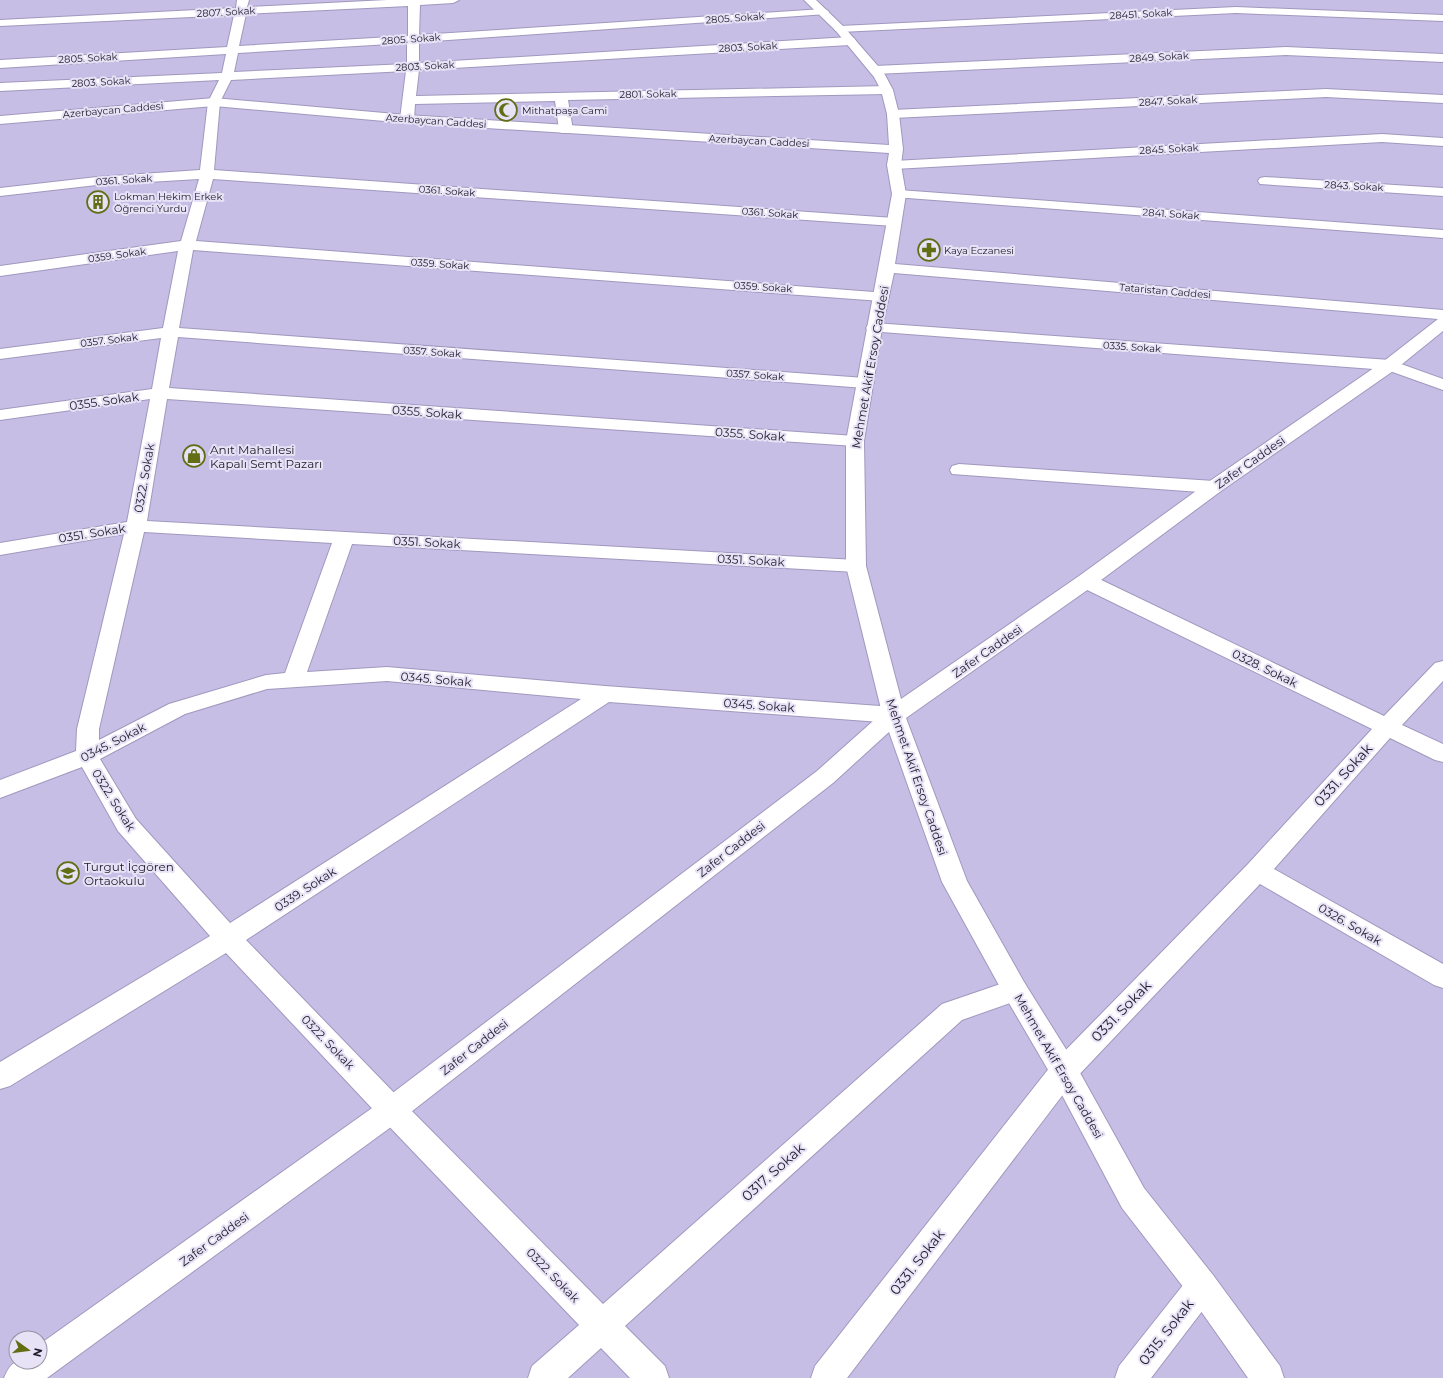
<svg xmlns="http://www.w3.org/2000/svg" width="1443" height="1378" font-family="Montserrat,sans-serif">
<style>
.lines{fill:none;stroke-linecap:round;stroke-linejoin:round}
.minor-casing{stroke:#a198be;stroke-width:2}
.tertiary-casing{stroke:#a198be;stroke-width:2}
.minor{fill:#fff;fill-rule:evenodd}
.tertiary{fill:#fff;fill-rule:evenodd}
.labels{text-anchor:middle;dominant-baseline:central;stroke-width:4;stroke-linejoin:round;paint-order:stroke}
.far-street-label{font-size:10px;fill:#1f1b29;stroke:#e7e2f6}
.far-poi-label{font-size:10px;fill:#1f1b29;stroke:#e7e2f6;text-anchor:start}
.street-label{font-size:12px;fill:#1f1b29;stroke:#e7e2f6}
.poi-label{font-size:12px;fill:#1f1b29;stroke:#e7e2f6;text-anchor:start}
.near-street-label{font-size:14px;fill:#1f1b29;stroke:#e7e2f6}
</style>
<rect width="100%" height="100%" fill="#c7bee6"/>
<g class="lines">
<!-- minor casing -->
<g class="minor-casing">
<path id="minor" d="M 237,0 L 249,0 L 247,7 L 387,0 L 459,0 L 453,3 L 420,5 L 419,35 L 823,9 L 827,10 L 829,12 L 827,14 L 419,42 L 419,63 L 850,37 L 854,38 L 856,41 L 854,44 L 850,45 L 419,70 L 416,96 L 887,86 L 891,87 L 893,90 L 891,93 L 887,94 L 568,100 L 573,130 L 571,133 L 561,133 L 559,130 L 555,101 L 415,104 L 414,119 L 412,122 L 402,122 L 400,119 L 406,71 L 231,80 L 220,102 L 214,170 L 894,218 L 899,219 L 901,222 L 899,225 L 894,226 L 213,179 L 196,241 L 887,293 L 889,296 L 887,299 L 881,301 L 193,250 L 192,256 L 179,328 L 865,378 L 871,379 L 874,383 L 871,387 L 865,388 L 178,337 L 169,388 L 855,436 L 861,437 L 864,441 L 861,445 L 855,446 L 167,399 L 147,521 L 856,560 L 863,562 L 866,566 L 863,570 L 856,572 L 352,544 L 307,672 L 387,667 L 605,686 L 894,707 L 902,709 L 905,715 L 902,721 L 894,723 L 609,702 L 246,940 L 402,1101 L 603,1304 L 942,1004 L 1015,979 L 1024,982 L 1028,990 L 1024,998 L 962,1020 L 625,1326 L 665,1366 L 669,1378 L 630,1378 L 601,1348 L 568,1378 L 528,1378 L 532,1366 L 579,1325 L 382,1119 L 226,953 L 10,1086 L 0,1089 L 0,1062 L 210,936 L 118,831 L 82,767 L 0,798 L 0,780 L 76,751 L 77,729 L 124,534 L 0,555 L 0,543 L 127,522 L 150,399 L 0,420 L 0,410 L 152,389 L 161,338 L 0,359 L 0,349 L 163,328 L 178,251 L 0,276 L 0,266 L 181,241 L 199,179 L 97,185 L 0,196 L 0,188 L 97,177 L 200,170 L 208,102 L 219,80 L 0,91 L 0,83 L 222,73 L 226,54 L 0,68 L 0,60 L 227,47 L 234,15 L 0,26 L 0,20 L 236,8 ZM 408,6 L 408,36 L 239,46 L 246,14 ZM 407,43 L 407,64 L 234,72 L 238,53 ZM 144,532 L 332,543 L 285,673 L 266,675 L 169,704 L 99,740 L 99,729 ZM 387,681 L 581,699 L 230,923 L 136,819 L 100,759 L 185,714 L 267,689 Z
M 1236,7 L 1443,15 L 1443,21 L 1236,13 L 840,32 L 836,31 L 834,29 L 836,27 L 840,26 Z
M 1286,47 L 1443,54 L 1443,62 L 1286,55 L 875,74 L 871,73 L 869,70 L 871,67 L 875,66 Z
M 1326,89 L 1443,95 L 1443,103 L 1326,97 L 893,118 L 888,117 L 887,114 L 888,111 L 893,110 Z
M 1382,134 L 1443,138 L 1443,146 L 1382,142 L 894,169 L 889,168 L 887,165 L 889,162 L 894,161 Z
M 1265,177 L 1443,188 L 1443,196 L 1260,184 L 1258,181 L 1260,178 Z
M 899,190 L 1443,230 L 1443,238 L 894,197 L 892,194 L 894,191 Z
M 874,323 L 1390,360 L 1443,379 L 1443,390 L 1387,370 L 868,331 L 866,328 L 868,325 Z
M 959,464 L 1214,481 L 1221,483 L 1223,487 L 1221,491 L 1214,493 L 952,474 L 950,470 L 952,466 Z
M 1086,575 L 1093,576 L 1384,716 L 1435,663 L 1443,661 L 1443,681 L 1402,725 L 1443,744 L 1443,762 L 1435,760 L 1390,738 L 1274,869 L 1443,964 L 1443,988 L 1434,985 L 1260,884 L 1074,1080 L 847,1378 L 811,1378 L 815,1366 L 1054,1062 L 1248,864 L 1372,729 L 1079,586 L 1076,581 L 1079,576 Z
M 1202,1271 L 1213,1275 L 1218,1286 L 1213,1297 L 1151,1378 L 1115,1378 L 1119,1366 L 1191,1275 Z"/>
</g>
<!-- tertiary casing -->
<g class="tertiary-casing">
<path id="tertiary" d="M 804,0 L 816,0 L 844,27 L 884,73 L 893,90 L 899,114 L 903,149 L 901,165 L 906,194 L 895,264 L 1443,310 L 1443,331 L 1396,369 L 1221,491 L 1093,586 L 906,718 L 967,881 L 1024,982 L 1074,1062 L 1144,1188 L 1213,1275 L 1280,1366 L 1284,1378 L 1248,1378 L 1191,1297 L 1122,1208 L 1054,1080 L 1006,998 L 942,882 L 889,732 L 833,783 L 402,1119 L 47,1378 L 4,1378 C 13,1356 19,1362 40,1362 L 40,1344 L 382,1101 L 817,771 L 882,713 L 846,566 L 846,441 L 892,194 L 887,165 L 889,153 L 407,123 L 214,106 L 0,124 L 0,116 L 214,98 L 407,115 L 889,145 L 887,114 L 881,90 L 874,77 L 836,31 ZM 894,273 L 1438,319 L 1384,361 L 1207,483 L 1079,576 L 901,699 L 866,566 L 864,441 L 882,328 Z"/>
</g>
<!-- minor -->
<use href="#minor" class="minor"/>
<!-- tertiary -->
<use href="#tertiary" class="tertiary"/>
</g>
<!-- icons -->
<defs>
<g id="mosque-ring" transform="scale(1.15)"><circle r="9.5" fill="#e7e2f6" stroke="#636d14" stroke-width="1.5"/><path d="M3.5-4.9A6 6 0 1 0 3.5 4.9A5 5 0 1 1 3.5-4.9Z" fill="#636d14"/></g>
<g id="building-ring" transform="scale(1.15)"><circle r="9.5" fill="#e7e2f6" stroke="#636d14" stroke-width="1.5"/><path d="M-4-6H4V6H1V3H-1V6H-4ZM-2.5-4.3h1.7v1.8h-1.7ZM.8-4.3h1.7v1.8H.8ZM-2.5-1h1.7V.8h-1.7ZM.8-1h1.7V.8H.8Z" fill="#636d14"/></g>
<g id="pharmacy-ring" transform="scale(1.15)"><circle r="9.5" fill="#e7e2f6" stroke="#636d14" stroke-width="1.5"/><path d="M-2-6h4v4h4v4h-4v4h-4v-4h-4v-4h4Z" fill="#636d14"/></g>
<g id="shop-ring" transform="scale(1.15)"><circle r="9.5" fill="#e7e2f6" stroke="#636d14" stroke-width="1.5"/><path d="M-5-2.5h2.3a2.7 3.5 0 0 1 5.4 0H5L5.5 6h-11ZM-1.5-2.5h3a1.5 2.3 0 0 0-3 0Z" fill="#636d14"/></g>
<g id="school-ring" transform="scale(1.15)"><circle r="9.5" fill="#e7e2f6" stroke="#636d14" stroke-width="1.5"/><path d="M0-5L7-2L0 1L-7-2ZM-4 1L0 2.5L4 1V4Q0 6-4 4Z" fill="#636d14"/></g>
</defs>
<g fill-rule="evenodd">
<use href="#mosque-ring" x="506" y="110"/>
<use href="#building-ring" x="98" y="202"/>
<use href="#pharmacy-ring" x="929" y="250"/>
<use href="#shop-ring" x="194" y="456"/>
<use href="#school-ring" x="68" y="873"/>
</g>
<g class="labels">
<!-- far-street labels -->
<g class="far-street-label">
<text transform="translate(226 12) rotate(-3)">2807. Sokak</text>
<text transform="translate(1141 14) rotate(-3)">28451. Sokak</text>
<text transform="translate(735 18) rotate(-4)">2805. Sokak</text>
<text transform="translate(411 39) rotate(-4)">2805. Sokak</text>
<text transform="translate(748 47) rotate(-3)">2803. Sokak</text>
<text transform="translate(1159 57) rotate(-3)">2849. Sokak</text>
<text transform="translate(88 58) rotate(-3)">2805. Sokak</text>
<text transform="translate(425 66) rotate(-3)">2803. Sokak</text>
<text transform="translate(101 82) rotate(-3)">2803. Sokak</text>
<text transform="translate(648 94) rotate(-1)">2801. Sokak</text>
<text transform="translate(1168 101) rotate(-3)">2847. Sokak</text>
<text transform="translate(113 110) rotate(-5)">Azerbaycan Caddesi</text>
<text transform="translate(436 121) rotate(4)">Azerbaycan Caddesi</text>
<text transform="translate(759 141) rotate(3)">Azerbaycan Caddesi</text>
<text transform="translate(1169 149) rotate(-3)">2845. Sokak</text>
<text transform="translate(124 180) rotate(-4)">0361. Sokak</text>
<text transform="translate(1354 186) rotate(3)">2843. Sokak</text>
<text transform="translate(447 191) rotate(4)">0361. Sokak</text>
<text transform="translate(770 213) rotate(4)">0361. Sokak</text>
<text transform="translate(1171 214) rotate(4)">2841. Sokak</text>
<text transform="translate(117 255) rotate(-8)">0359. Sokak</text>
<text transform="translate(440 264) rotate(4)">0359. Sokak</text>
<text transform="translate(763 287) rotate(4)">0359. Sokak</text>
<text transform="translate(1165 291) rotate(5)">Tataristan Caddesi</text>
<text transform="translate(109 340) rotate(-7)">0357. Sokak</text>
<text transform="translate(1132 347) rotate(4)">0335. Sokak</text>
<text transform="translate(432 352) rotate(4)">0357. Sokak</text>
<text transform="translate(755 375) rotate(4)">0357. Sokak</text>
</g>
<!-- far-poi labels -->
<g class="far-poi-label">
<text x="522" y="110">Mithatpaşa Cami</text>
<text x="114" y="196">Lokman Hekim Erkek<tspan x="114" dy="12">Öğrenci Yurdu</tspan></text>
<text x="944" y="250">Kaya Eczanesi</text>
</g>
<!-- street labels -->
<g class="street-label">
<text transform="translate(870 367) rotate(-80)">Mehmet Akif Ersoy Caddesi</text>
<text transform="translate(104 401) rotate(-8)">0355. Sokak</text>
<text transform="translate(427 412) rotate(4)">0355. Sokak</text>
<text transform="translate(750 434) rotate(4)">0355. Sokak</text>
<text transform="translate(1250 462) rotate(-35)">Zafer Caddesi</text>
<text transform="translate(144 478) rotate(-80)">0322. Sokak</text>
<text transform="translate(92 533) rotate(-9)">0351. Sokak</text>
<text transform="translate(427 542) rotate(3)">0351. Sokak</text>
<text transform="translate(751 560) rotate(3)">0351. Sokak</text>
<text transform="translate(987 651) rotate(-35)">Zafer Caddesi</text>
<text transform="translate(1265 668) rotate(26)">0328. Sokak</text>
<text transform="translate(436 679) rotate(5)">0345. Sokak</text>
<text transform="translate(759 705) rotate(4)">0345. Sokak</text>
<text transform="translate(113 742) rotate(-27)">0345. Sokak</text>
<text transform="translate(917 777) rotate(71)">Mehmet Akif Ersoy Caddesi</text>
<text transform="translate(114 800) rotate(58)">0322. Sokak</text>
<text transform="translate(731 849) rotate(-38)">Zafer Caddesi</text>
<text transform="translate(305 889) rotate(-33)">0339. Sokak</text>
<text transform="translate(1350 924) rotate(30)">0326. Sokak</text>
<text transform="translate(328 1042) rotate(46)">0322. Sokak</text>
<text transform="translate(474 1047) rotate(-38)">Zafer Caddesi</text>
<text transform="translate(1059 1066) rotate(60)">Mehmet Akif Ersoy Caddesi</text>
<text transform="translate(214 1239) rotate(-36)">Zafer Caddesi</text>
<text transform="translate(553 1275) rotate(46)">0322. Sokak</text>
</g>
<!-- poi labels -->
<g class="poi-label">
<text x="210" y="449">Anıt Mahallesi<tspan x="210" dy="14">Kapalı Semt Pazarı</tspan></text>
<text x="84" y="866">Turgut İçgören<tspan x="84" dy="14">Ortaokulu</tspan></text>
</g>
<!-- near-street labels -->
<g class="near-street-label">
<text transform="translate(1343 775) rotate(-48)">0331. Sokak</text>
<text transform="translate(1121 1011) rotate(-46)">0331. Sokak</text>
<text transform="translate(773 1172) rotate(-42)">0317. Sokak</text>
<text transform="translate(917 1262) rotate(-52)">0331. Sokak</text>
<text transform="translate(1166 1332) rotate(-52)">0315. Sokak</text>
</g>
</g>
<!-- north arrow -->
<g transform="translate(28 1350) rotate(104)"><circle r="19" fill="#e7e2f6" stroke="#9792a4"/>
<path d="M0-3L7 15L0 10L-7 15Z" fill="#636d14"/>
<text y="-6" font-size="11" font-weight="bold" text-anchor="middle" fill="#1f1b29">N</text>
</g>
</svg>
